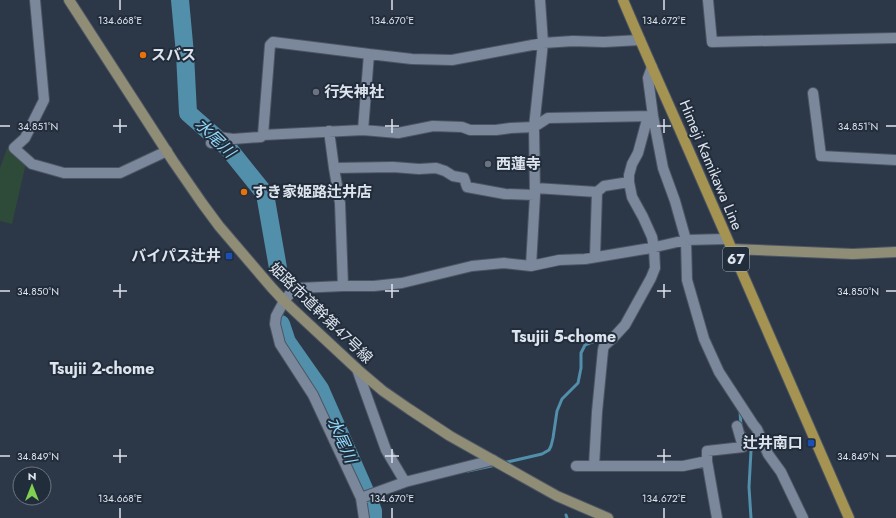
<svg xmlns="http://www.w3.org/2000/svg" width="896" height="518" font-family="Jost,'Noto Sans JP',sans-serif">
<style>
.green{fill:#2e4b3a}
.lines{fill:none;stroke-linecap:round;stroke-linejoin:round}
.stream{stroke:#528faa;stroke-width:3}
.river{stroke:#528faa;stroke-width:18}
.street-casing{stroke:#4c5563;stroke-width:12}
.secondary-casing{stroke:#4c5563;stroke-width:12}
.primary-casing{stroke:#4c5563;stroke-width:12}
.street{stroke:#7b889b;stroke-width:10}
.secondary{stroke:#8f8d76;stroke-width:10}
.primary{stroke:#a49351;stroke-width:10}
.ticks{fill:none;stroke:#dde4ee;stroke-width:1.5}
.food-dot{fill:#e8710a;stroke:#222d3c;stroke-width:1.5}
.worship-dot{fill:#6b7280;stroke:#222d3c;stroke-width:1.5}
.transit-dot{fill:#1a4fb4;stroke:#222d3c;stroke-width:1.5}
.labels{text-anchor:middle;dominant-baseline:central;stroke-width:4;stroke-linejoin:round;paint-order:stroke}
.shield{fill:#222d3c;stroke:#a5adb9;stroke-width:1}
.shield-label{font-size:14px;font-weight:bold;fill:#dde4ee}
.poi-label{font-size:15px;font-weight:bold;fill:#dde4ee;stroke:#222d3c;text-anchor:start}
.street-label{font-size:15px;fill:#dde4ee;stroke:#222d3c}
.water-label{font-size:16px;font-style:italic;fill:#92dafa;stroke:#222d3c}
.neighbourhood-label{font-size:16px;font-weight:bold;fill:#dde4ee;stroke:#222d3c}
.ticks-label{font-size:10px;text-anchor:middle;fill:#dde4ee;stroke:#222d3c;stroke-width:4;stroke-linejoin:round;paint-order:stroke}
</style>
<rect width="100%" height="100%" fill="#2c3747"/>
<!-- green -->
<path class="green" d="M 7,148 L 12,151 L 19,160 L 26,163 L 12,224 L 0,221 L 0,168 Z"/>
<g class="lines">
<!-- stream -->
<path class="stream" d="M 740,412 L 741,426
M 744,433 L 749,443 L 751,451 L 749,487 L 751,518
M 503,463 L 542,454 L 549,450 L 551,446 L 553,438 L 557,411 L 562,399 L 578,383 L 581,368 L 581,353 L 585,345 L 592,342 L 601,342 L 603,340
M 468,471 L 496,465
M 566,515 L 567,518"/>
<!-- river -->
<path class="river" d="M 180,0 L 185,54 L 188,113 L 228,148 L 265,194 L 278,268
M 281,324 L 287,342 L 320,389 L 368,498 L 373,511 L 373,518"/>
<!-- street casing -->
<g class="street-casing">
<path id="street" d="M 35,0 L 44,100 L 25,138 L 14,148 L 32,164 L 64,173 L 120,173 L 167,151
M 708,0 L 712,42 L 896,38
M 369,54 L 412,59 L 452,60 L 543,43 L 573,41 L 604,42 L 640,40
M 652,67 L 648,78 L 653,116 L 663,168 L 675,201 L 686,240 L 687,280 L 704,339 L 719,372 L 753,424 L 757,429 L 768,454 L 781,472 L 803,518
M 813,93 L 821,156 L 896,160
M 363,130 L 369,54 L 273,42 L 270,45 L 263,135 L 363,130 L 398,133 L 433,126 L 462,127 L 470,130 L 496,130 L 511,128 L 534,127 L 548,118 L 653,116
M 329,131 L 334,168 L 340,203 L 343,286
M 211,143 L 219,137 L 233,139 L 261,137 L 263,135
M 334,168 L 393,167 L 419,169 L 436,168 L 445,171 L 453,176 L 464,178 L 467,187 L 505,194 L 535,195
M 535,188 L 597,192 L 604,186 L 629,182
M 595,257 L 597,192
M 531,266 L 535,195 L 534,127 L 543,43 L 540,0
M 357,369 L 386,450 L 405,482
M 576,466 L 683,466 L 707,461
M 594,466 L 597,412 L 603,350 L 604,346 L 613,338 L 625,325 L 651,278 L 655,268 L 654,248 L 652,237 L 643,217 L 632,197 L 629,182 L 629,175 L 632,164 L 638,153 L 648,116
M 361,498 L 405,482 L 493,460
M 364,518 L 361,498 L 313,395 L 280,344 L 275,324 L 276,316 L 284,301 L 293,290 L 299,288 L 343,286 L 374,286 L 402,283 L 472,266 L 504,263 L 531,266 L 559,260 L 585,259 L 651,248 L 686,240 L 726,239
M 717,518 L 707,461 L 707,451 L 743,447 L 737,426"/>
</g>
<!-- secondary casing -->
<g class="secondary-casing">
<path id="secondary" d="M 69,0 L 173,161 L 202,203 L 219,226 L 272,288 L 284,301 L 357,369 L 383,391 L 409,409 L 450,436 L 532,482 L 557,496 L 608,518
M 731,249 L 853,254 L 896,252"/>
</g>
<!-- primary casing -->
<g class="primary-casing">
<path id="primary" d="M 623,0 C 641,43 660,85 679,128 C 735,258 792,388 849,518"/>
</g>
<!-- street -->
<use href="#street" class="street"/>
<!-- secondary -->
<use href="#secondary" class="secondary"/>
<!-- primary -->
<use href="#primary" class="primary"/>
</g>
<!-- ticks -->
<path class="ticks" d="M 120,0 L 120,10M 392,0 L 392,10M 664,0 L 664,10M 120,119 L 120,133M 392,119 L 392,133M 664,119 L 664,133M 0,126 L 10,126M 113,126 L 127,126M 385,126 L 399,126M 657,126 L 671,126M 886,126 L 896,126M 120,284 L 120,298M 392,284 L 392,298M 664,284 L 664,298M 0,291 L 10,291M 113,291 L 127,291M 385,291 L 399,291M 657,291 L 671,291M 886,291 L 896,291M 120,449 L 120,463M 392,449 L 392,463M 664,449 L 664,463M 0,456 L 10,456M 113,456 L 127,456M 385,456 L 399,456M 657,456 L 671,456M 886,456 L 896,456M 120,508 L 120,518M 392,508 L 392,518M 664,508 L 664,518"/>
<!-- markers -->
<g class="food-dot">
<circle cx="143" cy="55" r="4"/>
<circle cx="244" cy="192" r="4"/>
</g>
<g class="worship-dot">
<circle cx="316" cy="92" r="4"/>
<circle cx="488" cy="164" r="4"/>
</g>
<g class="transit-dot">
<rect x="225" y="252" width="8" height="8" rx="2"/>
<rect x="807" y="439" width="8" height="8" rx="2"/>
</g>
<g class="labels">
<!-- shield labels -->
<rect class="shield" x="723" y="247" width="26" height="24" rx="3"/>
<g class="shield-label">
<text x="736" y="259">67</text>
</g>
<!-- poi labels -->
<g class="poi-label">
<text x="151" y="55">スバス</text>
<text x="324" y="92">行矢神社</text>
<text x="496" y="164">西蓮寺</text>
<text x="252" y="192">すき家姫路辻井店</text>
<text x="221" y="256" text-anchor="end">バイパス辻井</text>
<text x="803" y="443" text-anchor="end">辻井南口</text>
</g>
<!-- street labels -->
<g class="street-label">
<text transform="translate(711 165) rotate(67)">Himeji Kamikawa Line</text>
<text transform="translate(321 313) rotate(44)">姫路市道幹第47号線</text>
</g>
<!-- water labels -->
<g class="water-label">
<text transform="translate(215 138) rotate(44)">水尾川</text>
<text transform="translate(342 440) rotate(66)">水尾川</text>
</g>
<!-- neighbourhood labels -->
<g class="neighbourhood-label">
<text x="564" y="336">Tsujii 5-chome</text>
<text x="102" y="368">Tsujii 2-chome</text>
</g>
</g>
<g class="ticks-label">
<text x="120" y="24">134.668°E</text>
<text x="392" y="24">134.670°E</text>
<text x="664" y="24">134.672°E</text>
<text x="38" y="130">34.851°N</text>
<text x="858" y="130">34.851°N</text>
<text x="38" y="295">34.850°N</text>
<text x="858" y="295">34.850°N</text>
<text x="38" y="460">34.849°N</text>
<text x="858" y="460">34.849°N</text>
<text x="120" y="502">134.668°E</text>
<text x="392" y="502">134.670°E</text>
<text x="664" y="502">134.672°E</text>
</g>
<!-- north arrow -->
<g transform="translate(32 486)"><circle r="19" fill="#222d3c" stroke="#6d7683"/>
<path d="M0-3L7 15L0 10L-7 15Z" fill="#80d051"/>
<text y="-6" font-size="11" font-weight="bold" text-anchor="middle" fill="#dde4ee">N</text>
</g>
</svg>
